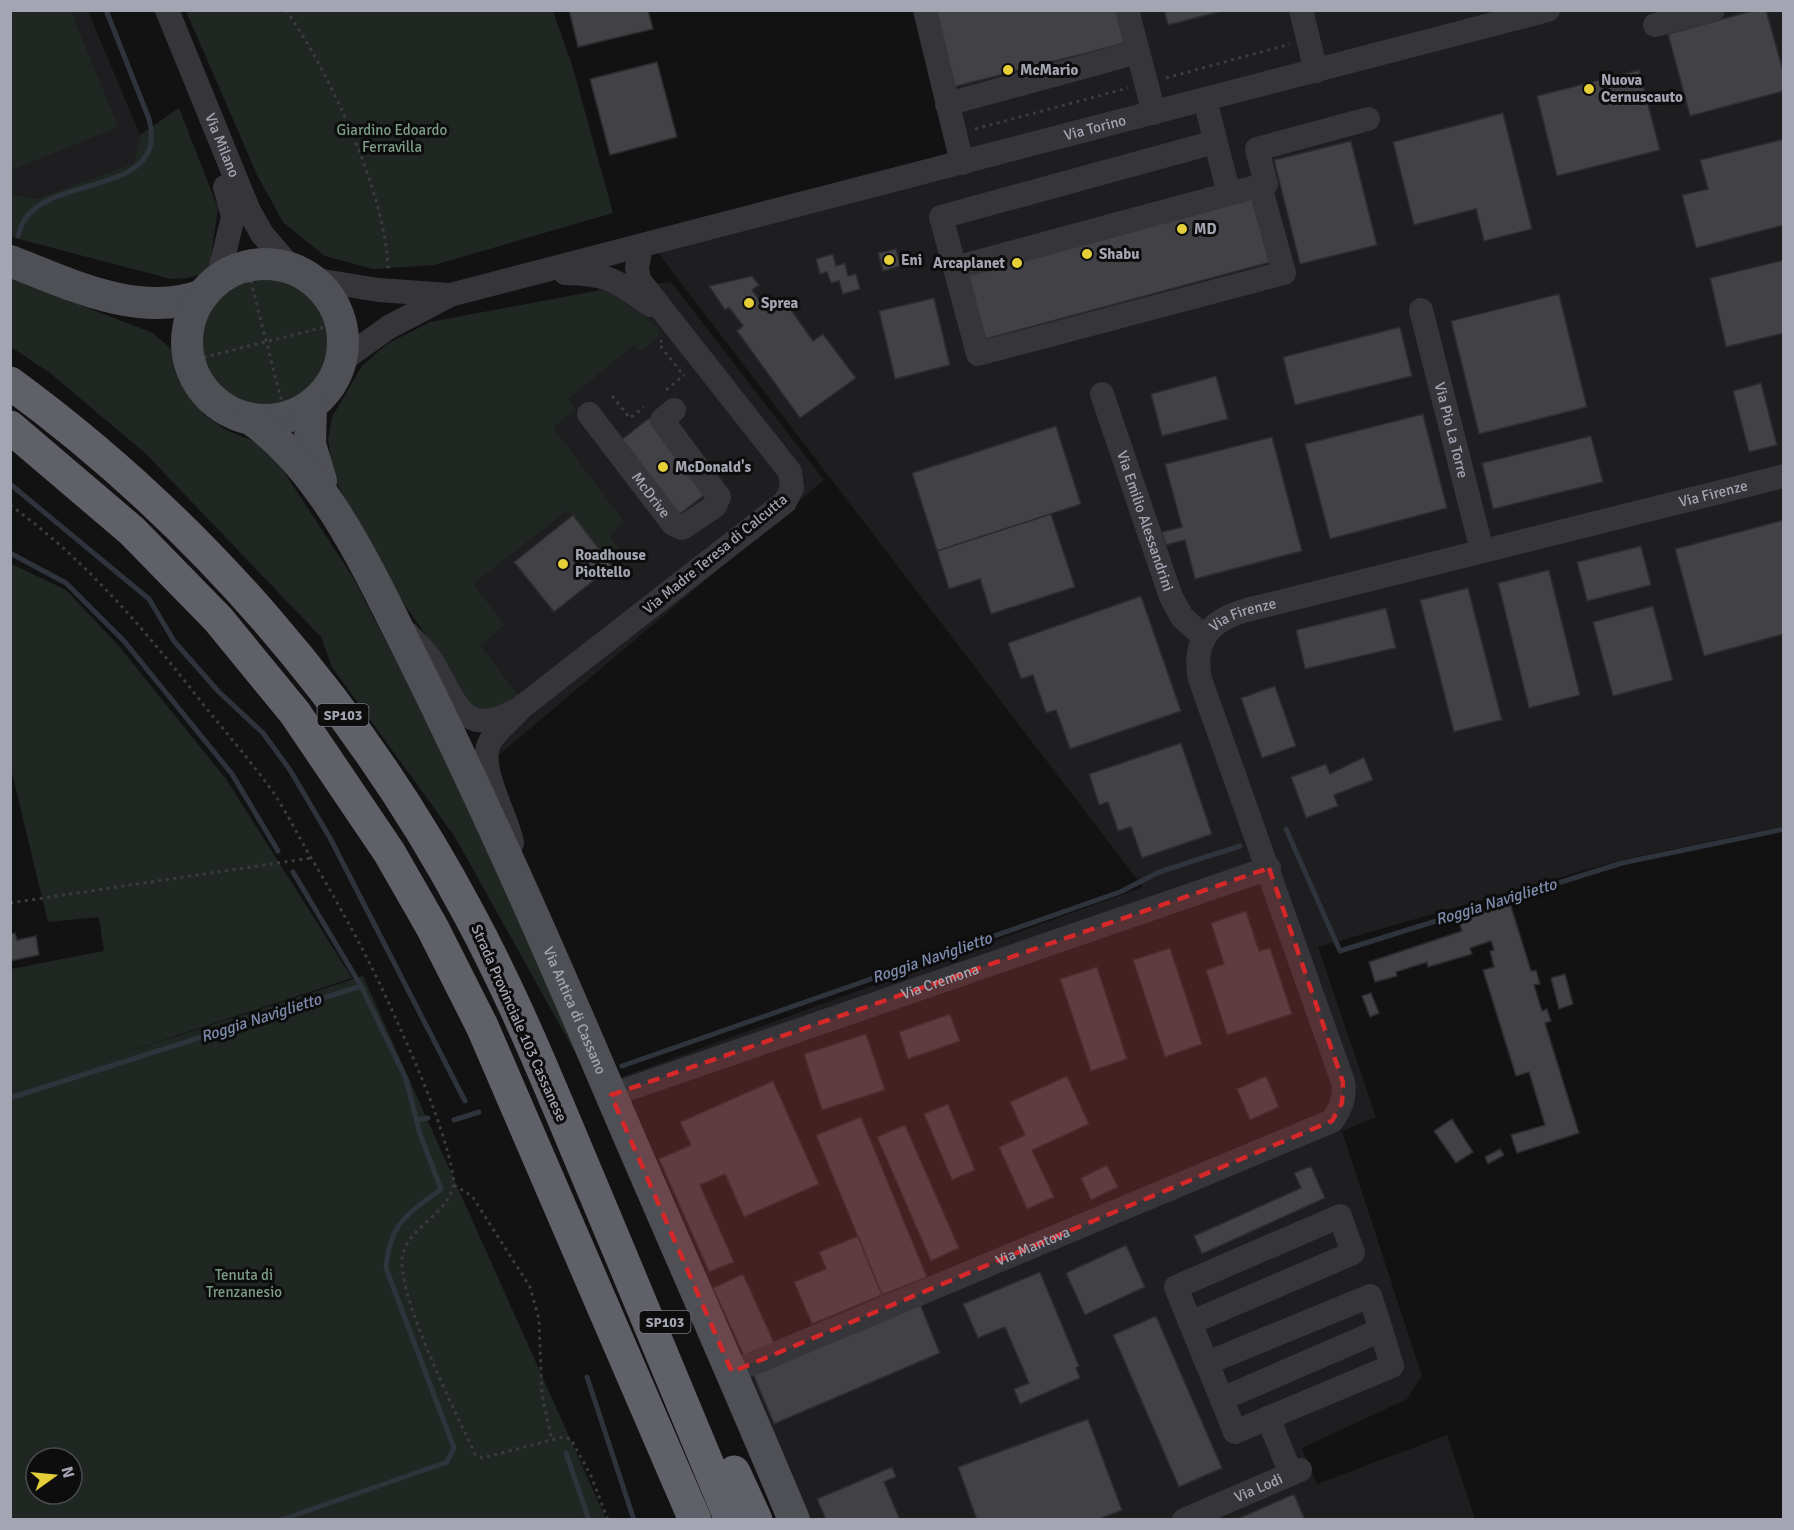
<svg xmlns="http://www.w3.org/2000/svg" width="1794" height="1530" font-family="Signika,sans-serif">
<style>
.built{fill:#1e1e20}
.green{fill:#202723;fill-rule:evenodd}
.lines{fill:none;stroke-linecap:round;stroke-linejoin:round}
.stream{stroke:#2e333c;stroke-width:5}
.building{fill:#414146;stroke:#2c2c2f;stroke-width:1.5}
.path{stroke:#3b3b40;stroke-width:3;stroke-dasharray:3 4.5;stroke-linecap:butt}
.minor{stroke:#35353a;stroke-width:24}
.major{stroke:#4f4f56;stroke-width:32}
.highway{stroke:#5f6068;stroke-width:33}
.marked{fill:#d62828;fill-opacity:0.2;stroke:#d62828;stroke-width:4.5;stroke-dasharray:12 8;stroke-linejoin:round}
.poi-dot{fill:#e4cf39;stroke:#0d0d0e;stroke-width:2}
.labels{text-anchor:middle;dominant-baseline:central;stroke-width:6;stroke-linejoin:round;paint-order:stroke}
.shield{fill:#0d0d0e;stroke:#777781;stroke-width:1.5}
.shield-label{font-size:14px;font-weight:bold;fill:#a4a5b2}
.poi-label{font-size:15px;font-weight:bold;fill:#a4a5b2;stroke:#0d0d0e;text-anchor:start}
.street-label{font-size:15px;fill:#a4a5b2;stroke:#0d0d0e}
.park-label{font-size:15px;fill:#7c9c85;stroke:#0d0d0e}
.water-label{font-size:16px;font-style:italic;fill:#7d8bac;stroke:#0d0d0e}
</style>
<rect width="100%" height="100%" fill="#121213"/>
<!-- built -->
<path class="built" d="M 10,11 L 88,11 L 140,135 L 134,163 L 37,199 L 11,194 Z
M 925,11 L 1783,11 L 1783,826 L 1621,860 L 1318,947 L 1376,1117 L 1342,1131 L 1422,1376 L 1407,1399 L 1302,1448 L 1317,1484 L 1447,1435 L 1475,1519 L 783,1519 L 595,1087 L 1143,887 L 652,245 L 962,163 Z
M 671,282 L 824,480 L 494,759 L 450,579 L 597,290 Z"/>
<!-- green -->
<path class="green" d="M 11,10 L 71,11 L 118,127 L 14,169 L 10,161 Z
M 186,11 L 553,11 L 572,65 L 613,213 L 434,265 L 373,269 L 325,256 L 283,222 L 258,177 Z
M 179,108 L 218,208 L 209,272 L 188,278 L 171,279 L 11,237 L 10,194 L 37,199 L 134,163 L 140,135 Z
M200 342a65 65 0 1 1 130 0a65 65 0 1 1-130 0Z
M 10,278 L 153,333 L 170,348 L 193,398 L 204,415 L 228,431 L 261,444 L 277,461 L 354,579 L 461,790 L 586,1072 L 455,837 L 332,667 L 321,637 L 145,453 L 50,373 L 11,347 Z
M 606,289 L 659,328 L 658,337 L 640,351 L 634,345 L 568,399 L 576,410 L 553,427 L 624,522 L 609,536 L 624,556 L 612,566 L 568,510 L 473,584 L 505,625 L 480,645 L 519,697 L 491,713 L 470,710 L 440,655 L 371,557 L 333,474 L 328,439 L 332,417 L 362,366 L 387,344 L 430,322 Z
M 10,563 L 66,590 L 118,645 L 226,779 L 352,978 L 75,1069 L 363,976 L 606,1519 L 11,1519 L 11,969 L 104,951 L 99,917 L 48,922 L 11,769 ZM 36,1458 L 72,1458 L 72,1494 L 36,1494 Z"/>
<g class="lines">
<!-- stream -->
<path class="stream" d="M 18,236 C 20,230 22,223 25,219 C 54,175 170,195 149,119 L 106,10
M 10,484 L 149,599 L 174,641 L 218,691 L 263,733 L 290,770 L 330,838 L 465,1101
M 10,553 L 66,583 L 124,641 L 232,774 L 278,851
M 1286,829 L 1340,951 L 1622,863 L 1784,829
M 622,1066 L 1120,892 L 1159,872 L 1240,846
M 10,1098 L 361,986 L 362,989
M 416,1120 L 428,1118
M 454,1120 L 479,1112
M 587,1377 L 634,1520
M 566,1453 L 589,1520
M 281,1520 L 447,1462 L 454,1448 L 386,1268 C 390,1222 407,1215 441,1189 L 420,1134 L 406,1079 L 361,986 L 293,872"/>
</g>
<!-- building -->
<path class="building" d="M 569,10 L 648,10 L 653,29 L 578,47 Z
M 934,10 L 1118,10 L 1126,43 L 953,87 Z
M 1164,10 L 1223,10 L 1223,11 L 1168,25 Z
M 1755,10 L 1766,10 L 1784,74 L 1784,91 L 1690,116 L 1668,34 Z
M 657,62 L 677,137 L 610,155 L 590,79 Z
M 1639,70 L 1660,150 L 1557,176 L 1537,96 Z
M 1503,113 L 1532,229 L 1484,241 L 1476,209 L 1414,225 L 1393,142 Z
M 1784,139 L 1784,225 L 1696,248 L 1682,195 L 1708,189 L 1700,160 Z
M 1351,141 L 1377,245 L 1300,264 L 1274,160 Z
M 1253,197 L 1271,262 L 982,340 L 964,273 Z
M 896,249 L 901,266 L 883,271 L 878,253 Z
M 833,254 L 836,266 L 845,263 L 848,276 L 856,274 L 860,289 L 843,294 L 839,281 L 831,283 L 827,272 L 820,274 L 816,259 Z
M 1784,260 L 1784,333 L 1726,347 L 1710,278 Z
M 752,276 L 759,285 L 752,290 L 768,312 L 784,300 L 813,341 L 823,334 L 856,378 L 800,418 L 737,331 L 743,326 L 729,307 L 725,310 L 709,286 Z
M 1559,294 L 1587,407 L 1479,434 L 1451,321 Z
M 934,298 L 950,365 L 895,379 L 879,311 Z
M 1400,327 L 1412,376 L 1295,405 L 1283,357 Z
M 1216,376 L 1228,419 L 1162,436 L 1151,394 Z
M 1761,383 L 1777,445 L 1749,452 L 1733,391 Z
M 1423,414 L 1447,508 L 1330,539 L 1305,444 Z
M 649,418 L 707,493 L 676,517 L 619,442 Z
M 1056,426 L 1081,504 L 937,551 L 912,473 Z
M 1591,436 L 1603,482 L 1493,509 L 1482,463 Z
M 1272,437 L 1302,551 L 1195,579 L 1185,540 L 1166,545 L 1162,532 L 1182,527 L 1165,464 Z
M 1051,514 L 1075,587 L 991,614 L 980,579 L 949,589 L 937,551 Z
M 573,515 L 612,566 L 554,612 L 514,562 Z
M 1784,520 L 1784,634 L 1704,656 L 1675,549 Z
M 1641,546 L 1651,585 L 1587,601 L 1577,562 Z
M 1549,570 L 1580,695 L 1529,708 L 1498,583 Z
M 1468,588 L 1502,720 L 1454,732 L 1420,600 Z
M 1141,596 L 1181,711 L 1070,749 L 1056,710 L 1046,713 L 1033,675 L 1021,679 L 1008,643 Z
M 1653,606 L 1673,680 L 1613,696 L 1593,622 Z
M 1386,608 L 1396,648 L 1305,669 L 1296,630 Z
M 1275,686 L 1296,746 L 1262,758 L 1241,698 Z
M 1181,743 L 1212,834 L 1142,858 L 1131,827 L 1118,831 L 1108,802 L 1099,805 L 1089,774 Z
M 1364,757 L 1373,780 L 1334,795 L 1338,806 L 1306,818 L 1291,777 L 1326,764 L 1330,774 Z
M 1509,900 L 1531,971 L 1536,970 L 1540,984 L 1534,985 L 1542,1011 L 1547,1009 L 1551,1021 L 1545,1023 L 1579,1133 L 1517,1153 L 1511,1135 L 1545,1125 L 1529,1072 L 1516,1076 L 1483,970 L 1494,967 L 1490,951 L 1494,950 L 1491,941 L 1470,948 L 1472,954 L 1428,967 L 1427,962 L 1396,972 L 1397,976 L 1375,982 L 1369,962 L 1462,931 L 1457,916 Z
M 1246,911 L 1259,951 L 1270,948 L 1292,1014 L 1227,1035 L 1206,970 L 1224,964 L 1211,923 Z
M 15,933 L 17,940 L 36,936 L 39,955 L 10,961 L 10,934 Z
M 1170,948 L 1202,1044 L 1165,1057 L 1133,960 Z
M 1097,967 L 1127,1059 L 1091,1071 L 1060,979 Z
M 1565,974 L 1573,1004 L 1559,1009 L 1551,978 Z
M 1371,993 L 1379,1013 L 1370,1017 L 1362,996 Z
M 950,1014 L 960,1041 L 908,1059 L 899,1032 Z
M 866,1034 L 885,1090 L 822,1110 L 804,1054 Z
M 1067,1076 L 1089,1124 L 1032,1150 L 1054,1197 L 1027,1209 L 999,1147 L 1025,1135 L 1010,1102 Z
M 1266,1076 L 1279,1107 L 1250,1120 L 1237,1089 Z
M 773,1081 L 819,1184 L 744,1217 L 725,1174 L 700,1185 L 734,1262 L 709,1272 L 659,1159 L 691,1145 L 680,1122 Z
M 948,1104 L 975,1170 L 952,1180 L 924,1114 Z
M 861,1117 L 927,1277 L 882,1295 L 816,1135 Z
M 1452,1119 L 1473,1152 L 1456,1163 L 1434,1131 Z
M 905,1125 L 959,1248 L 931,1261 L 877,1137 Z
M 1500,1149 L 1504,1155 L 1488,1164 L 1485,1157 Z
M 1107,1165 L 1118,1187 L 1091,1200 L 1081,1178 Z
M 1311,1166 L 1325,1198 L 1202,1254 L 1194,1236 L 1301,1188 L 1294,1173 Z
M 858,1236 L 882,1295 L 812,1324 L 794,1282 L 826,1269 L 819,1252 Z
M 1126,1245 L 1145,1287 L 1085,1315 L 1066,1273 Z
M 1040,1272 L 1079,1366 L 1076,1368 L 1080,1378 L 1020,1404 L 1014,1389 L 1029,1383 L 1005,1327 L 978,1338 L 963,1304 Z
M 743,1274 L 775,1345 L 745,1358 L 713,1288 Z
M 920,1304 L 940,1353 L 774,1424 L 753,1374 Z
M 1156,1316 L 1222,1468 L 1179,1487 L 1113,1335 Z
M 1088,1419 L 1122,1510 L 1097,1520 L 977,1520 L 958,1467 Z
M 892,1467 L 896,1477 L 884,1482 L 900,1520 L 826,1520 L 817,1499 Z
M 1294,1494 L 1305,1520 L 1235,1520 Z"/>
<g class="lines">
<!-- path -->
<path class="path" d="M 286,10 C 329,71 388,198 388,272
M 1166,78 L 1290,44
M 975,129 L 1128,88
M 247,266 L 285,415
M 662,340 L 659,344 L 684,376
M 189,361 L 341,323
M 666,390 L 684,375
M 612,396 L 630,418 L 644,407
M 10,505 C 82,557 137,621 192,690 C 218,724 248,757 273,792 C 288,814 299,838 313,861 C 345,915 374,968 399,1026 C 419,1070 444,1128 453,1175 C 459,1209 412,1223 403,1253 C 393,1289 457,1415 475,1454 L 482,1458 L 563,1437 L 571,1439 L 591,1476 L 608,1520
M 10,903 L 311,858
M 454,1185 L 472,1196 L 530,1287 L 539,1319 L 542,1396 L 552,1440"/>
<!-- minor -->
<g class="minor">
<path id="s1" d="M 167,10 L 249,211 L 262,234 L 292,269"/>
<path d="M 925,10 L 962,163"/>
<path d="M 1127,10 L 1154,113"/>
<path d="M 1301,10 L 1316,71"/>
<path d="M 1655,25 L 1713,10"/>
<path d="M 1205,100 L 1229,194 L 1266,184 L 1257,149 L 1368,119"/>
<path d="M 947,104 L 1138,52"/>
<path d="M 1215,142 L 941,217 L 955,268 L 1229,194"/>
<path d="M 955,268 L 978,354 L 1284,273 L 1260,186"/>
<path d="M 565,273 C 609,274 615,280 650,305"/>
<path d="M 218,279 L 233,217 L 225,187"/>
<path d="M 311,279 L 378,290 L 450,295"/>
<path id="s2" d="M 1421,310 L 1482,551"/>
<path id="s3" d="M 341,361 L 389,327 L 450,295 L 1548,10"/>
<path id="s4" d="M 1102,394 L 1171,597 L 1182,617 L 1204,637"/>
<path id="s5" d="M 589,414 L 673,524 L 682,528 L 715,506 L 719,497 L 662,420 L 674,410"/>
<path d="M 408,634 C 416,643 427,652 433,663 C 455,700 463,741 516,710"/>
<path d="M 512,843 C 507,814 475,765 491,740 C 499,728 513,717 523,706 L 785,502 L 792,488 L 790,472 L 639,280 L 637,268 L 641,246"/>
<path id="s6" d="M 611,1095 L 1269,868"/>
<path d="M 1190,1323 L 1353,1253 L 1340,1216 L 1176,1287 C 1195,1336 1216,1384 1235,1432 L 1268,1418 L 1291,1474"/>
<path d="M 1207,1363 L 1370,1296 L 1381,1330"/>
<path id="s7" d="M 732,1372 L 1332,1121 C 1341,1109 1346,1097 1343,1082 L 1200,679 C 1192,639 1211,620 1247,610 L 1784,476"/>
<path d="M 1222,1399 L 1381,1330 L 1392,1366 L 1268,1418"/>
<path id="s8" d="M 1184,1520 L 1300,1470"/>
</g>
<!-- major -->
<g class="major">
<path d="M 10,261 C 69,284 140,319 203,295"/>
<circle cx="265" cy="342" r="78"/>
<path d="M 311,406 L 310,444 L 321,481"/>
<path id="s9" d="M 252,420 C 327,473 372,578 413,659 C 481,795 543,935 603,1076 C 666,1224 732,1371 794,1520"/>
</g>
<!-- highway -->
<path class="highway" d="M 10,383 C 200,522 359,707 469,914 C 515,999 551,1089 588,1177 C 636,1291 683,1405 731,1520
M 10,427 L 132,531 L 218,619 L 295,713 L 389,852 L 432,927 L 482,1026 L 695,1520
M 734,1472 L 756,1520"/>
</g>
<!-- marked area -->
<path class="marked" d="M 1269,868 L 1343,1082 L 1342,1103 L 1332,1121 L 732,1372 L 611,1095 Z"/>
<!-- markers -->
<g class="poi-dot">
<circle cx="1008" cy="70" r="6"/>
<circle cx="1589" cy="89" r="6"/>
<circle cx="1182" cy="229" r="6"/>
<circle cx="1087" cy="254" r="6"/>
<circle cx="889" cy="260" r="6"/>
<circle cx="1017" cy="263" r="6"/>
<circle cx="749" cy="303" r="6"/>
<circle cx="663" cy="467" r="6"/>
<circle cx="563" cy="564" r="6"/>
</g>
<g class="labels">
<!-- shield labels -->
<g class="shield">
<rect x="317.5" y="704" width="51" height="22" rx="4.5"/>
<rect x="639.5" y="1311" width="51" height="22" rx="4.5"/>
</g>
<g class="shield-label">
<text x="343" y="715">SP103</text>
<text x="665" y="1322">SP103</text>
</g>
<!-- poi labels -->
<g class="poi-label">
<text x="1020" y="70">McMario</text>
<text x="1601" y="80">Nuova<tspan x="1601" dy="17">Cernuscauto</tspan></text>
<text x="1194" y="229">MD</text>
<text x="1099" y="254">Shabu</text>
<text x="901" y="260">Eni</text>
<text x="1005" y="263" text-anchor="end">Arcaplanet</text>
<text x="761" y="303">Sprea</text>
<text x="675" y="467">McDonald's</text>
<text x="575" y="555">Roadhouse<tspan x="575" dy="17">Pioltello</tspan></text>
</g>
<!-- street labels -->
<g class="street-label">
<text stroke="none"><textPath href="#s3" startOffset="794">Via Torino</textPath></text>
<text stroke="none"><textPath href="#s1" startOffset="146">Via Milano</textPath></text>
<text stroke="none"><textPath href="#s2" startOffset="124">Via Pio La Torre</textPath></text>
<text stroke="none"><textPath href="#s5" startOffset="102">McDrive</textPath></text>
<text stroke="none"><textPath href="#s7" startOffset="1695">Via Firenze</textPath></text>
<text stroke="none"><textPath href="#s4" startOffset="134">Via Emilio Alessandrini</textPath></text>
<text transform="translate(715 554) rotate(-39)">Via Madre Teresa di Calcutta</text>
<text stroke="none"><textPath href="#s7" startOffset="1209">Via Firenze</textPath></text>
<text stroke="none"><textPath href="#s6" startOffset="348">Via Cremona</textPath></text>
<text stroke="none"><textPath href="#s9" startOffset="678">Via Antica di Cassano</textPath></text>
<text transform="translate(519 1023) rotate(66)">Strada Provinciale 103 Cassanese</text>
<text stroke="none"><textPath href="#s7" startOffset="326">Via Mantova</textPath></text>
<text stroke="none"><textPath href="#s8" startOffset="81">Via Lodi</textPath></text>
</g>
<!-- park labels -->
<g class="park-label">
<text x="392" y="130">Giardino Edoardo<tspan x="392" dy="17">Ferravilla</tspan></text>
<text x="244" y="1275">Tenuta di<tspan x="244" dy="17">Trenzanesio</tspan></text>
</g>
<!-- water labels -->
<g class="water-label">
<text transform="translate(1496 902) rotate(-17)">Roggia Naviglietto</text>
<text transform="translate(932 958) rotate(-19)">Roggia Naviglietto</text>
<text transform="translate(261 1018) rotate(-18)">Roggia Naviglietto</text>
</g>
</g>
<!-- border -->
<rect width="1794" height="1530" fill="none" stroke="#a4a5b2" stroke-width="24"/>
<!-- north arrow -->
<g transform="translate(54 1476) rotate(75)"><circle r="28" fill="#0d0d0e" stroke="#494a50" stroke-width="1.5"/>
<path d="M0-4.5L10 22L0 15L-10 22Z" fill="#e4cf39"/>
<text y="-9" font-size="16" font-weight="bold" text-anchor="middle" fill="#a4a5b2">N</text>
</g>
</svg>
